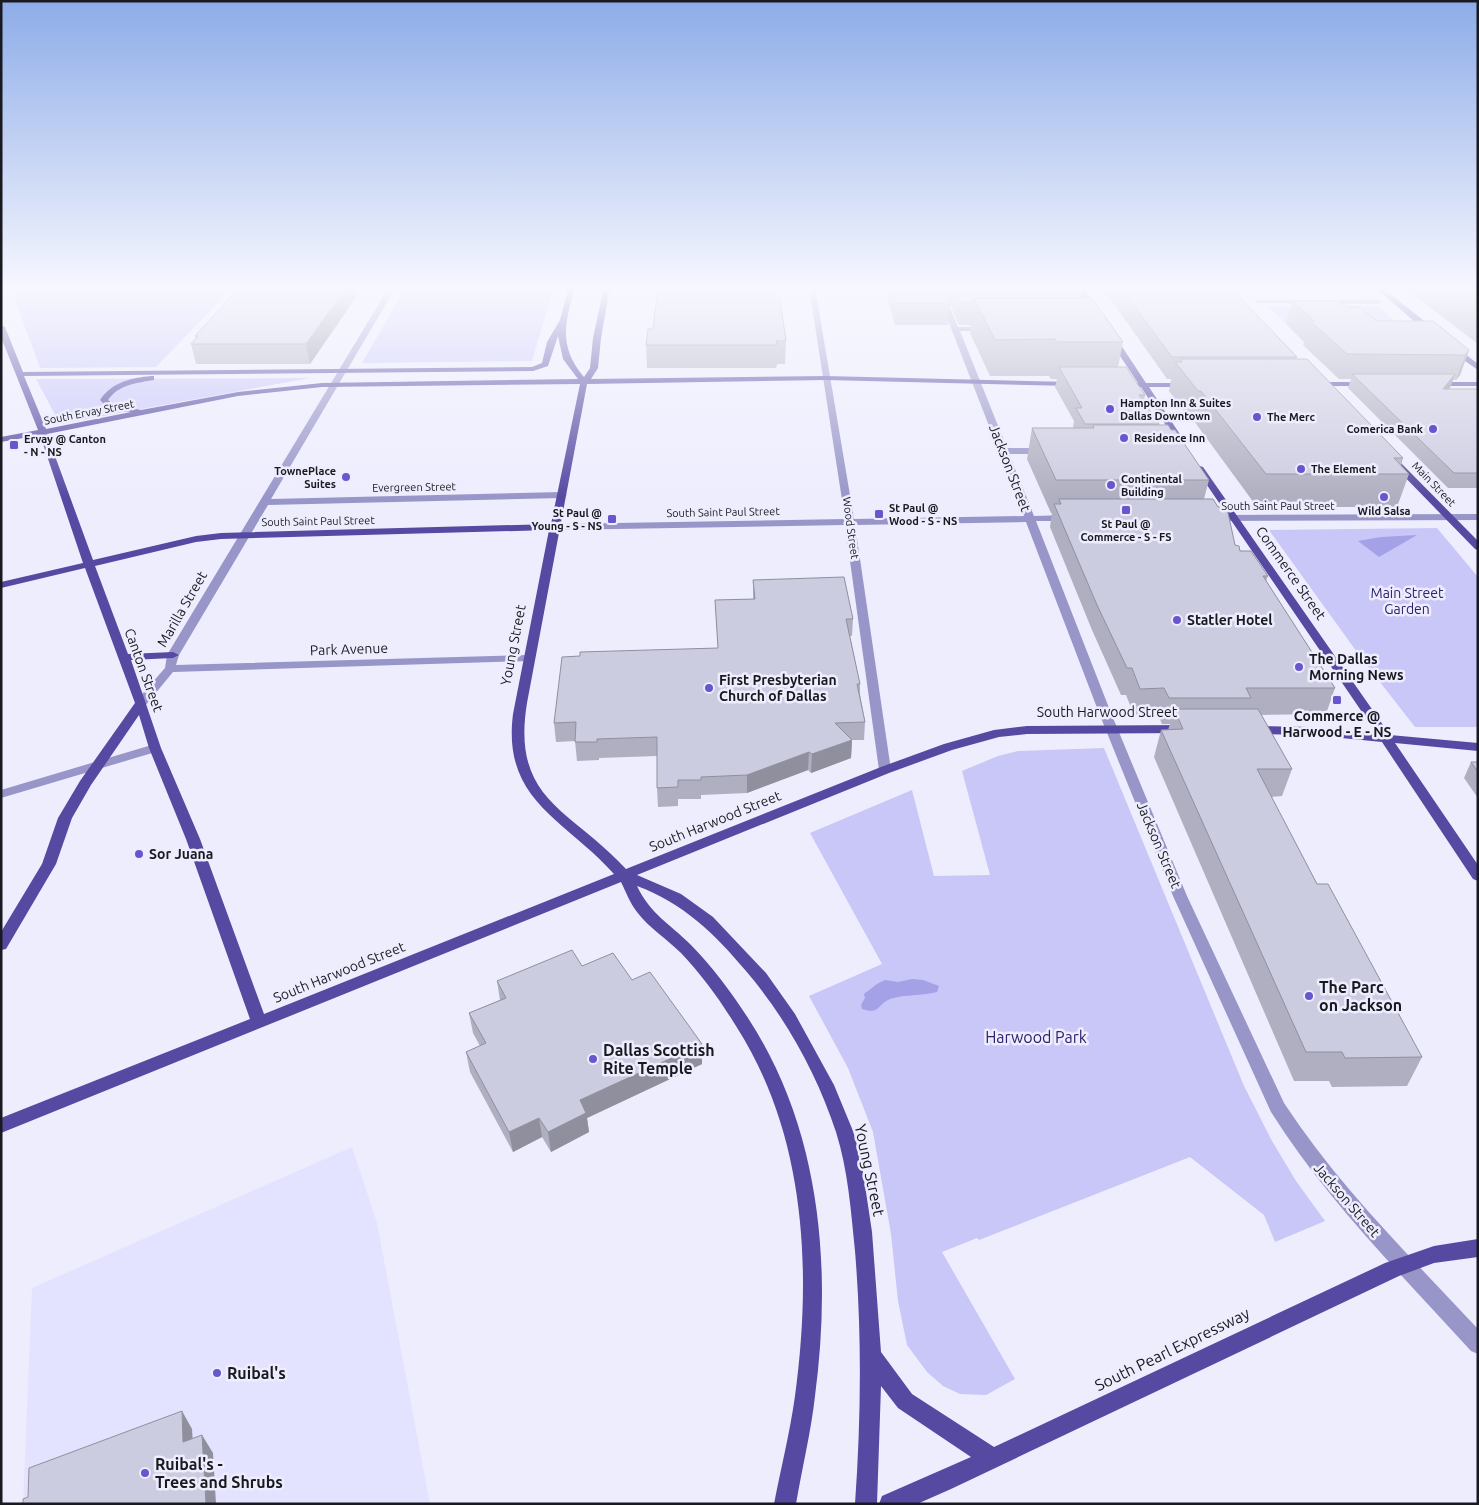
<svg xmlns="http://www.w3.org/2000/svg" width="1479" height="1505" font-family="Ubuntu,sans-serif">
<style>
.built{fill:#e3e3ff}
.green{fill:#c8c7f8}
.water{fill:#a4a1e7}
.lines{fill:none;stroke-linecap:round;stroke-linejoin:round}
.minor{fill:#9896c8;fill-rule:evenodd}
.major{fill:#5549a1;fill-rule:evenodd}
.wall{fill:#afafc1}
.shaded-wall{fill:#8f8f9d}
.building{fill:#cccce0;stroke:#8f8f9d}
.poi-dot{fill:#6956cf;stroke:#ededfe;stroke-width:2}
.labels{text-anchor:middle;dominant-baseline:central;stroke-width:5;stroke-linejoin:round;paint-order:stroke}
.far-poi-label{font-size:11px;font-weight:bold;fill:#191920;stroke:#ededfe;text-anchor:start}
.far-street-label{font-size:11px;fill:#191920;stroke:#ededfe}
.street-label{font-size:14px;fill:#191920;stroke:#ededfe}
.park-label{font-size:14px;fill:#312070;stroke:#ededfe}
.poi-label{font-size:14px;font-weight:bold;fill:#191920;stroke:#ededfe;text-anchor:start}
.near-poi-label{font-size:16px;font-weight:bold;fill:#191920;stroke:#ededfe;text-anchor:start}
.near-park-label{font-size:16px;fill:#312070;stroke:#ededfe}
.near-street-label{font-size:16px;fill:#191920;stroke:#ededfe}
</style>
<rect width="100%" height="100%" fill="#ededfe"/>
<!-- built -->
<path class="built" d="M 352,1147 L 377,1223 L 430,1504 L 23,1504 L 32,1288 Z"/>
<!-- green -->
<path class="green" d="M 22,287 L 233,287 L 156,367 L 40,368 L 11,289 Z
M 406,287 L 460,289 L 554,287 L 532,361 L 362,363 Z
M 1268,306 L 1377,306 L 1399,324 L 1286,324 Z
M 310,378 L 60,424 L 36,379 Z
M 1437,528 L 1478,577 L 1478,727 L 1415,727 L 1362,659 L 1269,530 Z
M 1104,748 L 1244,1086 L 1272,1141 L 1296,1181 L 1325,1221 L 1275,1242 L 1264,1215 L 1190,1157 L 979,1240 L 977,1238 L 942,1252 L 1015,1379 L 986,1395 L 960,1394 L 943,1386 L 927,1372 L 907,1345 L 898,1301 L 891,1234 L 873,1132 L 848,1068 L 809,996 L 882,964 L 810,833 L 912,790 L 934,876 L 990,875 L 962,771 L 998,756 L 1018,751 Z"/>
<!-- water -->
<path class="water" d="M 1417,535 L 1379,557 L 1358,541 L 1381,537 Z
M 912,979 L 923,980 L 939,986 L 937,992 C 922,996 905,994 890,999 C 877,1004 881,1015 862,1009 L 861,1005 L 865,998 L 864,994 L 877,984 L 885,980 L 898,982 Z"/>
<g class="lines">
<!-- minor -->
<path class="minor" d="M 389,287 L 396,287 L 271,499 L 562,492 L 567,495 L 562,498 L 268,505 L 179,655 L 176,665 L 529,655 L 535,658 L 529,661 L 173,672 L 145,706 L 137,706 L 135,703 L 137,700 L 165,668 L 167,655 Z
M 809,287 L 815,287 L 854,519 L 1024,516 L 935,287 L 941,287 L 958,327 L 988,327 L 992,329 L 988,331 L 960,331 L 1007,448 L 1044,448 L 1048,451 L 1044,454 L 1009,454 L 1034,516 L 1068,515 L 1073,518 L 1068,521 L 1036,521 L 1111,713 L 1187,896 L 1284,1103 C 1339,1187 1410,1256 1478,1329 L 1478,1354 L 1471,1351 C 1401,1274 1327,1201 1271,1112 L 1173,896 L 1099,713 L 1026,522 L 855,525 L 891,770 L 885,774 L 879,770 L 845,525 L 556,530 L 551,527 L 556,524 L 845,519 Z
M 1258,300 L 1378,300 L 1381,302 L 1378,304 L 1256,303 L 1255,302 Z
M 1478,514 L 1478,520 L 1223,521 L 1218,518 L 1223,515 Z
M 155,744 L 161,748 L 159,751 L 1,798 L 1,790 Z"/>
<!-- major -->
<path class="major" d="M 569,287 L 575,287 C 565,323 558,346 584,377 L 590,368 L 593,338 L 604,287 L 610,287 L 601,338 L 598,368 L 591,379 L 826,376 L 1071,382 L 1075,384 L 1071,386 L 826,380 L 587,384 L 527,703 C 511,801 571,809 626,869 L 881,767 L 944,744 L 994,730 L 1027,726 L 1186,725 L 1192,729 L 1186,733 L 1027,734 L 999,737 L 952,750 L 889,773 L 637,875 L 681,894 L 713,917 L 766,973 L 795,1014 L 834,1085 L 853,1131 L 861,1159 L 872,1232 L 881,1352 L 912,1394 L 994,1447 L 1385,1263 L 1434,1246 L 1478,1239 L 1478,1257 L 1434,1263 L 1399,1276 L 951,1489 L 917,1504 L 879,1504 L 882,1496 L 971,1457 L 898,1408 L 881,1386 L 877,1504 L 855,1504 C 861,1419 862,1335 855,1251 C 851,1211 848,1170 836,1132 C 817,1074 786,1018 746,971 C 715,934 683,903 637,886 C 651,915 669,923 690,944 C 712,966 731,992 748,1018 C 821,1130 832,1267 815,1396 C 811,1432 802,1468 796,1504 L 774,1504 C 781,1468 790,1432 795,1396 C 812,1271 806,1135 736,1026 C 720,1000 702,975 681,953 C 667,939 649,928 637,912 C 630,903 626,892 621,882 L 1,1133 L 1,1118 L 250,1019 L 186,839 L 149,748 L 139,715 L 91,785 L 72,818 L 56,864 L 6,949 L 1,950 L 1,932 L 42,864 L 58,818 L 80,781 L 135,703 L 85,568 L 1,588 L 1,582 L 83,563 L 40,435 L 1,442 L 1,437 L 38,430 L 1,337 L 1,325 L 5,327 L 23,372 L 532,367 L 542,363 L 547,342 L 560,320 ZM 558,336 L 563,359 L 578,379 L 322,383 L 238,392 L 141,410 L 114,405 L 108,400 C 119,384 137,383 154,380 L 154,376 L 151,376 C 131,378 112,382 100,400 L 109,409 L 131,412 L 46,429 L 24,376 L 533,371 L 548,366 ZM 580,384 L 551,524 L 221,533 L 196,536 L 93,560 L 47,434 L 238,396 L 322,387 ZM 549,530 L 513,714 C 502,801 565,819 614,874 L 264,1014 L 200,839 L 161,748 L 131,660 L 173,658 L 179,655 L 173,652 L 128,654 L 95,566 L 196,542 L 221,539 Z
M 1077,287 L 1084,287 L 1097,311 L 1096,312 L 1092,312 Z
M 1374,287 L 1382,287 L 1434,329 L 1434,333 L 1428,333 Z
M 1109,336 L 1115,336 L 1146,383 L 1189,383 L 1190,385 L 1186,387 L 1149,387 L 1185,442 L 1184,444 L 1178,444 L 1141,387 L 1118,387 L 1117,385 L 1121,383 L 1138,383 L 1108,338 Z
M 1449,346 L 1455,346 L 1478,364 L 1478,370 L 1449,350 Z
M 1313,382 L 1366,382 L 1370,384 L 1366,386 L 1316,386 L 1312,384 Z
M 1433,382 L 1478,382 L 1478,386 L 1436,386 L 1432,384 Z
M 1397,461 L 1400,462 L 1478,541 L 1478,550 L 1475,549 L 1394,466 L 1394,462 Z
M 1200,466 L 1203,467 L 1390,735 L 1478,743 L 1478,751 L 1395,743 L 1478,865 L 1478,881 L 1473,879 L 1382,742 L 1311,735 L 1253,734 L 1247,730 L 1253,726 L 1311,727 L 1377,734 L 1196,469 Z"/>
</g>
<!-- wall -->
<path class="wall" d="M 363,287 L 310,364 L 196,364 L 191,344 L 196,338 L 195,336 Z
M 884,287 L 1075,287 L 1083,298 L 1123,342 L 1118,367 L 1145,395 L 1144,402 L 1159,424 L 1209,480 L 1204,499 L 1235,545 L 1240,551 L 1268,576 L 1266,581 L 1335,688 L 1326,714 L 1261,715 L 1292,769 L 1282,796 L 1271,797 L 1317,884 L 1422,1057 L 1407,1086 L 1332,1087 L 1329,1081 L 1294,1081 L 1154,757 L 1161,730 L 1168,730 L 1170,724 L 1162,724 L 1158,715 L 1134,715 L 1126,695 L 1121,695 L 1092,630 L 1050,527 L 1052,513 L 1051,513 L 1027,459 L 1032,428 L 1073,428 L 1074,421 L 1055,387 L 1057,379 L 1051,379 L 1049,376 L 990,376 L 970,333 L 971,325 L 959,325 L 950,304 L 948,325 L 895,325 Z
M 1102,287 L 1230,287 L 1297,357 L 1296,359 L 1403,458 L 1401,466 L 1409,474 L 1397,507 L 1257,507 L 1194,421 L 1191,421 L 1169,391 L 1171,379 L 1167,379 Z
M 1403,287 L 1478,287 L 1478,344 Z
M 779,292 L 786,341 L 785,364 L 777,364 L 776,368 L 647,368 L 646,345 L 653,329 Z
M 1292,301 L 1348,307 L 1377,321 L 1469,350 L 1460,375 L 1456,380 L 1453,380 L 1449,389 L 1478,389 L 1478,488 L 1448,488 L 1348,388 L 1351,379 L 1339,379 L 1303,345 L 1304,342 L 1286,324 Z
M 753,580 L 853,619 L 852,636 L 850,636 L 860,684 L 860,694 L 865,722 L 864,740 L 852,740 L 851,758 L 811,773 L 808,770 L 747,793 L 701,795 L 701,799 L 678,799 L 678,806 L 658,807 L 657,788 L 657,756 L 599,758 L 599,760 L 577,761 L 575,741 L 556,742 L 554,723 L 580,656 L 718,648 L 715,600 L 753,599 Z
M 1471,762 L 1478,762 L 1478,798 L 1464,778 Z
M 582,966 L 632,980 L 702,1064 L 587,1118 L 589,1132 L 551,1152 L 542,1137 L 513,1152 L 470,1072 L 466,1052 L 480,1046 L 473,1033 L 469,1013 L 500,1000 L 497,981 Z"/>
<!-- shaded-wall -->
<path class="shaded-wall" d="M 347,287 L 363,287 L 310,364 L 306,344 Z
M 1469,350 L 1460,375 L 1456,380 L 1465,355 Z
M 1455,374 L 1450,388 L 1438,404 L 1443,389 Z
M 852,740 L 851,758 L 811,773 L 812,754 Z
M 809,752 L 808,770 L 747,793 L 747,775 Z
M 702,1044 L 702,1064 L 587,1118 L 589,1132 L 551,1152 L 548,1132 L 580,1100 Z
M 539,1118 L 542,1137 L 513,1152 L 509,1132 Z
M 182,1411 L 192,1429 L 194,1460 L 183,1442 Z
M 202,1435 L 213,1453 L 216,1504 L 206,1504 Z"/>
<!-- building -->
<path class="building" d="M 240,287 L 347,287 L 306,344 L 191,344 L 198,336 L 195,336 Z
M 658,287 L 778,287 L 786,341 L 776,341 L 777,345 L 646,345 L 648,329 L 653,329 Z
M 892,287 L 944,287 L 950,303 L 896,303 Z
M 955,287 L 1075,287 L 1083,298 L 974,298 L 974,303 L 962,303 Z
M 1120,287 L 1230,287 L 1297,357 L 1172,357 Z
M 974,298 L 1092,298 L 1123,342 L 1057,342 L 1055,339 L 995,340 Z
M 1292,301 L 1338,301 L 1348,307 L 1359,307 L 1377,321 L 1433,321 L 1469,350 L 1465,355 L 1347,354 L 1310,321 L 1314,321 Z
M 1180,359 L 1307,359 L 1403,458 L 1394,458 L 1409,474 L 1266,474 L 1201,391 L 1198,391 L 1175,362 L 1182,362 Z
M 1059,367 L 1126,367 L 1145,395 L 1139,395 L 1159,424 L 1085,424 L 1076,408 L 1082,408 Z
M 1352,374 L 1455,374 L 1443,389 L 1478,389 L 1478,473 L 1454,473 Z
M 1093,425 L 1168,425 L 1171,430 L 1175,430 L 1209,480 L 1056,480 L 1032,428 L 1094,428 Z
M 1059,499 L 1213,499 L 1218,507 L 1227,508 L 1235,545 L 1239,546 L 1240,551 L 1251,551 L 1268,576 L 1263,576 L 1335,688 L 1246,688 L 1251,698 L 1169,698 L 1164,688 L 1140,689 L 1132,668 L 1127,668 L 1097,605 L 1054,504 L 1061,504 Z
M 844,577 L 853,619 L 846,619 L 860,684 L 857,684 L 865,722 L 835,723 L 852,740 L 812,754 L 809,752 L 747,775 L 701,777 L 701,780 L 678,780 L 678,787 L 657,788 L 657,737 L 597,739 L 597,742 L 575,742 L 576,722 L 554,723 L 562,657 L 580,656 L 580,652 L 718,648 L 715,600 L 755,599 L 753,580 Z
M 1174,709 L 1258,709 L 1292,769 L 1257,769 L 1317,884 L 1328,884 L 1422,1057 L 1345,1058 L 1342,1052 L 1306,1052 L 1161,730 L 1183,729 Z
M 1471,762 L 1478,762 L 1478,772 Z
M 572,950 L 582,966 L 613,953 L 632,980 L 650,972 L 702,1044 L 580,1100 L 586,1113 L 548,1132 L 539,1118 L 509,1132 L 466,1052 L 486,1043 L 469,1013 L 506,998 L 497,981 Z
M 182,1411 L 183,1442 L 202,1435 L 206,1504 L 23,1504 L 23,1499 L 28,1497 L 29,1468 Z"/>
<!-- sky -->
<linearGradient id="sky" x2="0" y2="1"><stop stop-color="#8dace8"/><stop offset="0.58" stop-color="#f7f7ff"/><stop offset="1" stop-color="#f7f7ff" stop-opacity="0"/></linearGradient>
<rect width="1479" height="498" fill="url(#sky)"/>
<!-- markers -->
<g class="poi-dot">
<circle cx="1110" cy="409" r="5"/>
<circle cx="1257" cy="417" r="5"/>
<circle cx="1433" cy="429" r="5"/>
<circle cx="1124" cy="438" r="5"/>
<rect x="9" y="440" width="10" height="10" rx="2.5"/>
<circle cx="1301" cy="469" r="5"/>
<circle cx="346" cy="477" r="5"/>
<circle cx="1111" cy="485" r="5"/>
<circle cx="1384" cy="497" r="5"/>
<rect x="1121" y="505" width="10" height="10" rx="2.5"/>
<rect x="874" y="509" width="10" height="10" rx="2.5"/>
<rect x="607" y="514" width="10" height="10" rx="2.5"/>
<circle cx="1177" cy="620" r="5"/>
<circle cx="1299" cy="667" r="5"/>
<circle cx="709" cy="688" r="5"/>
<rect x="1332" y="695" width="10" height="10" rx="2.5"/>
<circle cx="139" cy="854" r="5"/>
<circle cx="1309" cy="996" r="5"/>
<circle cx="593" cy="1059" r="5"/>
<circle cx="217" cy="1373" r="5"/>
<circle cx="145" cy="1473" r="5"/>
</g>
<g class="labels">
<!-- far-poi labels -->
<g class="far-poi-label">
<text x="1120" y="403">Hampton Inn &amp; Suites<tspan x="1120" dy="13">Dallas Downtown</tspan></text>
<text x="1267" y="417">The Merc</text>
<text x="1423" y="429" text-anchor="end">Comerica Bank</text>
<text x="1134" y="438">Residence Inn</text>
<text x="24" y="439">Ervay @ Canton<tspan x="24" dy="13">- N - NS</tspan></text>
<text x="1311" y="469">The Element</text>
<text x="336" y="471" text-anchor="end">TownePlace<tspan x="336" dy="13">Suites</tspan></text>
<text x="1121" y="479">Continental<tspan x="1121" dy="13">Building</tspan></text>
<text x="889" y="508">St Paul @<tspan x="889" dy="13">Wood - S - NS</tspan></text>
<text x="1384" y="511" text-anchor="middle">Wild Salsa</text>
<text x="602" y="513" text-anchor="end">St Paul @<tspan x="602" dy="13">Young - S - NS</tspan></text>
<text x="1126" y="524" text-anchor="middle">St Paul @<tspan x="1126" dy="13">Commerce - S - FS</tspan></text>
</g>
<!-- far-street labels -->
<g class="far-street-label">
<text transform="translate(89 412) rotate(-11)">South Ervay Street</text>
<text transform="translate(1434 484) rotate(46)">Main Street</text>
<text transform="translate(414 487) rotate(-1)">Evergreen Street</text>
<text x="1278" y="506">South Saint Paul Street</text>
<text transform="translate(723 512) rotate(-1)">South Saint Paul Street</text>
<text transform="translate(318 521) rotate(-1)">South Saint Paul Street</text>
<text transform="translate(851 528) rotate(82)">Wood Street</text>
</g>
<!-- street labels -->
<g class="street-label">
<text transform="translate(1010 468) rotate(69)">Jackson Street</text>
<text transform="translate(1291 573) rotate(55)">Commerce Street</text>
<text transform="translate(182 609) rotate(-60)">Marilla Street</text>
<text transform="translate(513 645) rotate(-79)">Young Street</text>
<text transform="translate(349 649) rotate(-2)">Park Avenue</text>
<text transform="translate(144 670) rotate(70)">Canton Street</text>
<text x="1107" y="712">South Harwood Street</text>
<text transform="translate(715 821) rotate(-22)">South Harwood Street</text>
<text transform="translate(1159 845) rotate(67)">Jackson Street</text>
<text transform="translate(339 972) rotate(-22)">South Harwood Street</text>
<text transform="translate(1347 1200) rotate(49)">Jackson Street</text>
</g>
<!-- park labels -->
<g class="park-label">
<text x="1407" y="593">Main Street<tspan x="1407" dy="16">Garden</tspan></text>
</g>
<!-- poi labels -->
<g class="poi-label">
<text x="1187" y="620">Statler Hotel</text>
<text x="1309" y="659">The Dallas<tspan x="1309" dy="16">Morning News</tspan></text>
<text x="719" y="680">First Presbyterian<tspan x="719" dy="16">Church of Dallas</tspan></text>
<text x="1337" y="716" text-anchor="middle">Commerce @<tspan x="1337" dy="16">Harwood - E - NS</tspan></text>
<text x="149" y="854">Sor Juana</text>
</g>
<!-- near-poi labels -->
<g class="near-poi-label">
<text x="1319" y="987">The Parc<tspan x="1319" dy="18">on Jackson</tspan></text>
<text x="603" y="1050">Dallas Scottish<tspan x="603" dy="18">Rite Temple</tspan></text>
<text x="227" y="1373">Ruibal's</text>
<text x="155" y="1464">Ruibal's -<tspan x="155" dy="18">Trees and Shrubs</tspan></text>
</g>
<!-- near-park labels -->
<g class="near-park-label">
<text x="1036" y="1037">Harwood Park</text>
</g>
<!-- near-street labels -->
<g class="near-street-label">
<text transform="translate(870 1170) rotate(78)">Young Street</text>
<text transform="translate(1172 1349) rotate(-26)">South Pearl Expressway</text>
</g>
</g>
<!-- border -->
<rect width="1479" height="1505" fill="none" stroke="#191920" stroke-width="5"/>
</svg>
